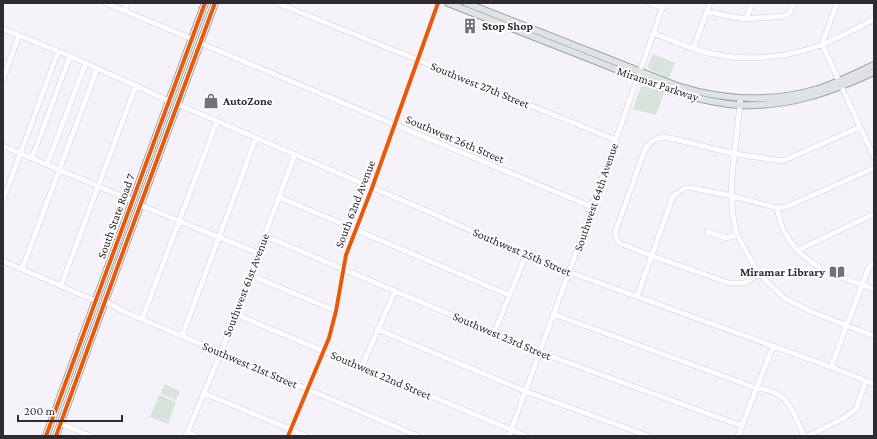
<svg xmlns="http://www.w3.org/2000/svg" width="877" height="439" font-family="'Crimson Pro',serif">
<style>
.green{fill:#d6e4dc}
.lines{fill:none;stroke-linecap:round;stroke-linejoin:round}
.minor-casing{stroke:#d3cfd6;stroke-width:6}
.major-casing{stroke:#9ba3a5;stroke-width:8}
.minor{stroke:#fefdfe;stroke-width:5}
.major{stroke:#dde4e3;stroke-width:6}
.cycleway-casing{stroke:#fff;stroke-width:6}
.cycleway{stroke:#e8590c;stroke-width:4}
.labels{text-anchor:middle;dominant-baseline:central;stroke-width:4;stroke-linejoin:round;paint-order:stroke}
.poi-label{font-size:12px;font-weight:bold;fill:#2e2a31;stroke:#fff;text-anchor:start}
.street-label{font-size:12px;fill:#2e2a31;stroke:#fff}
</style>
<rect width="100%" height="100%" fill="#f6f2fa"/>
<!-- green -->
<path class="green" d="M 653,54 L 675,63 L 669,78 L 649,69 L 648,66 Z
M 643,86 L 646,86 L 664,93 L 656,115 L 633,109 L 641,87 Z
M 164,384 L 180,391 L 176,400 L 161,394 Z
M 159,395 L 176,402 L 168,424 L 150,417 Z"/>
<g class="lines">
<!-- minor casing -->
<g class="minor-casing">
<path id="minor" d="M 106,3 L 192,39
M 277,3 L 616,140
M 649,3 L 663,8
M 837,3 L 822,44 L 874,157
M 125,11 L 127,3
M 707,11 L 727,16 L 746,19 L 785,16 L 790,12 L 794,3
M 746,19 L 752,3
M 3,29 L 70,56 L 169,101
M 653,33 C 671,40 690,49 708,53 C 746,62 788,58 823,44 C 838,38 851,31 865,24 L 871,21 L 874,17
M 200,43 L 592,207
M 693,49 L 710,3
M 3,79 L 19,35
M 740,101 C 738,143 723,196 738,236 C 744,249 752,261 759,274
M 177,104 L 434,214 L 526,255 L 569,272 L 831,367 L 874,384
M 860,127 L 783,161 L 735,154 L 666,137 C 655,138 651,141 645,149 L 615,233 L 617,239 L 619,243 L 652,256 L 729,283 L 745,283 L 759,274 L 784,298 L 812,312 L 874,336
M 3,146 L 133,201
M 32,158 L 70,56
M 47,164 L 86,63
M 279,197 L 509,295
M 3,200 L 58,52
M 140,205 L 258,253
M 777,208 C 779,215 780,223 783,229 C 801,267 838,276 874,289
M 707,232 L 726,238 L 738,235
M 265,236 L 539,352 L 742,426
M 798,250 L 874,214
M 3,261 L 96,301
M 22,269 L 97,69
M 250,275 L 336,311
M 61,286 L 136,85
M 637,297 L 673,196 L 685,188 L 693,188 L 732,196 L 777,208 L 786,207 L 874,168
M 105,301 L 125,312 L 418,436
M 235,314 L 526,436
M 553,314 L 756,388 C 789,391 792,410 804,436
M 142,319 L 217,121
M 377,329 L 525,391 L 648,436
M 494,333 L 526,255
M 182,336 L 256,138
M 362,366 L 395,291
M 831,367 L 868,269 L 874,262
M 204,393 L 306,436
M 61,424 L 91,436
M 187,432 L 196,436
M 186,436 L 221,352 L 295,154
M 288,436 L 329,338 L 336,311 L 346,255 L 372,188 L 438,3
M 509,436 L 569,272 L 664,3
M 738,436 L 773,346
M 808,436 L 844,418 L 856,409 L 866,381"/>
</g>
<!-- major casing -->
<g class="major-casing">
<path id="major" d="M 448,3 C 498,23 548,42 598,62 C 644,80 690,102 740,105 C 789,107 830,92 874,72
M 466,3 L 677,86 C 722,100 769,103 815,90 C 835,84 855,74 874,65
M 46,436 L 205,3
M 56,436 L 116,271 L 215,3"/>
</g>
<!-- minor -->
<use href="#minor" class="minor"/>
<!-- major -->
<use href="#major" class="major"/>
<!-- cycleway casing -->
<g class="cycleway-casing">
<path id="cycleway" d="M 46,436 L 205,3
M 56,436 L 116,271 L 215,3
M 288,436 L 329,338 L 336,311 L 346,255 L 372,188 L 438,3"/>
</g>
<!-- cycleway -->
<use href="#cycleway" class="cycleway"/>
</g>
<!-- icons -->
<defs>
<g id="building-bare" transform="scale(1.2)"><path d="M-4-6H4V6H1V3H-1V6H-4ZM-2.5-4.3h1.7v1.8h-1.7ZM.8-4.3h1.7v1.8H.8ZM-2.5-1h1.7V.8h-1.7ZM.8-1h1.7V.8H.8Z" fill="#747077" stroke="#fff" stroke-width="2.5" paint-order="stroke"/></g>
<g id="shop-bare" transform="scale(1.2)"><path d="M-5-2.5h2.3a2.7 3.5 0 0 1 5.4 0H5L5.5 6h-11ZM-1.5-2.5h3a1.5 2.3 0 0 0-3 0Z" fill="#747077" stroke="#fff" stroke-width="2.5" paint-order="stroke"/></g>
<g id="library-bare" transform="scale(1.2)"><path d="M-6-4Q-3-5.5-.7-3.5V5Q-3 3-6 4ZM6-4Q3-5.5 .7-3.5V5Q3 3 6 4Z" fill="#747077" stroke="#fff" stroke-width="2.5" paint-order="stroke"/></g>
</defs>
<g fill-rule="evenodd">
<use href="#building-bare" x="470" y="26"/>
<use href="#shop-bare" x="211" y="101"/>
<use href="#library-bare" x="837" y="272"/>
</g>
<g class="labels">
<!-- poi labels -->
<g class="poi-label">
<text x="482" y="26">Stop Shop</text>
<text x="223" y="101">AutoZone</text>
<text x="825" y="272" text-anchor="end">Miramar Library</text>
</g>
<!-- street labels -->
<g class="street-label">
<text transform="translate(658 84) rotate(19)">Miramar Parkway</text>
<text transform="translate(480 85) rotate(22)">Southwest 27th Street</text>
<text transform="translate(455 139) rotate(23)">Southwest 26th Street</text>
<text transform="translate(596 197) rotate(-71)">Southwest 64th Avenue</text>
<text transform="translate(355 204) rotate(-69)">South 62nd Avenue</text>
<text transform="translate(116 216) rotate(-70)">South State Road 7</text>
<text transform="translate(522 252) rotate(23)">Southwest 25th Street</text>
<text transform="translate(246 285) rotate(-69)">Southwest 61st Avenue</text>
<text transform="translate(502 336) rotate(23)">Southwest 23rd Street</text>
<text transform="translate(250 365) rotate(23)">Southwest 21st Street</text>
<text transform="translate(381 375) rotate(23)">Southwest 22nd Street</text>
</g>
</g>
<!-- border -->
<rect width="877" height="439" fill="none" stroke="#2e2a31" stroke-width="8"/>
<!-- scale -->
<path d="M18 415v6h104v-6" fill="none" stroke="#2e2a31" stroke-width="2"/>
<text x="24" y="415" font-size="12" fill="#2e2a31" stroke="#ffffff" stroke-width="3" paint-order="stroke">200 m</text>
</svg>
